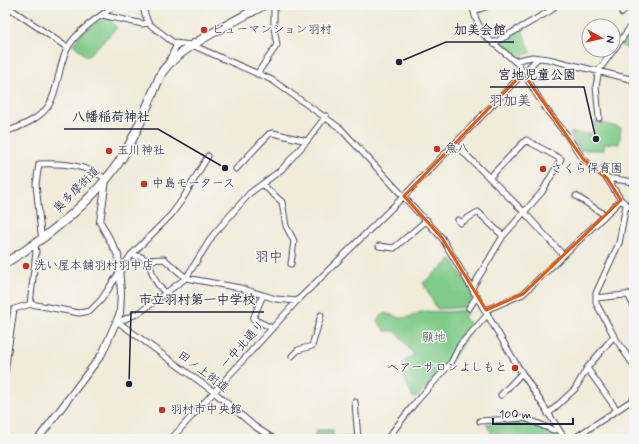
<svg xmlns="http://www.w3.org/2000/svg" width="639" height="444" font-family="Mynerve,'Klee One',sans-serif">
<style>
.green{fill:#7fcb89;stroke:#507662}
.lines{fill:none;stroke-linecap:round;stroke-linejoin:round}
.minor-casing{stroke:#414053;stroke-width:7}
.tertiary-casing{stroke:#414053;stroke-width:8}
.primary-casing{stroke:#414053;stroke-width:10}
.minor{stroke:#fff;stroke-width:5}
.tertiary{stroke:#fff;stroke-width:6}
.primary{stroke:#fff;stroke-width:8}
.marked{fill:none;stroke:#e8590c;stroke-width:3;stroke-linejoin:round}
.poi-dot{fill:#c8321e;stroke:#f6f6f2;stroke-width:1.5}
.labels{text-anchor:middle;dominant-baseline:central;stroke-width:3;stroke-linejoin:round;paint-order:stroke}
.poi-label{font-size:12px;fill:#22223b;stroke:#f6f6f2;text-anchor:start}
.street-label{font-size:12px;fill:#22223b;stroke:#f6f6f2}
.park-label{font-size:12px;fill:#435d56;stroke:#f6f6f2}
.quarter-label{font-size:14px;font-weight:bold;fill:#5e516d;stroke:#f6f6f2}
.leader{fill:none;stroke:#22223b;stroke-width:1.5}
.callout-dot{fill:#22223b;stroke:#f6f6f2;stroke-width:1.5}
.callout-label{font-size:13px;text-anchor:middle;font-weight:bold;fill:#22223b;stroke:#f6f6f2;stroke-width:3;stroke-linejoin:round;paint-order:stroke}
</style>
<rect width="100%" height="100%" fill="#f6f6f2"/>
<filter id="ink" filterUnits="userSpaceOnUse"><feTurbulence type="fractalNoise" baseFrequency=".025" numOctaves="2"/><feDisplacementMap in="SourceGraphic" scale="8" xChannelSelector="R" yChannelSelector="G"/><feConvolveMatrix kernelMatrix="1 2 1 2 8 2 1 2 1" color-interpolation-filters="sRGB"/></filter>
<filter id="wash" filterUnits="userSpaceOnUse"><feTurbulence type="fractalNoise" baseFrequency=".012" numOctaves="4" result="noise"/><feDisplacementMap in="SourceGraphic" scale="16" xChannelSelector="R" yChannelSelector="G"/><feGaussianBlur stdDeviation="0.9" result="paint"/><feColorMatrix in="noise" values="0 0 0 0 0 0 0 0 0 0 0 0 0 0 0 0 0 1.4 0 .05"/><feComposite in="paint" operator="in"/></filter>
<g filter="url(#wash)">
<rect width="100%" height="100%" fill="#f0ecd9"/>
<!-- green -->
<path class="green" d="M 103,17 L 108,18 L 117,28 L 87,57 L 73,44 L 80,35 Z
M 634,26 L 634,52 L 620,45 Z
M 522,29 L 531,53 L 513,58 L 497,42 Z
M 595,121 L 621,128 L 619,144 L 605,143 L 604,150 L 579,150 L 570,133 L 594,134 Z
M 452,259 L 474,296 L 466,307 L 437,309 L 423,283 Z
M 469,310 L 464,318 L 473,327 L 450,363 L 416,398 L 413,397 L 403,376 L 410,373 L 404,361 L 414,355 L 396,331 L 385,331 L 377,320 L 384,313 L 401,318 L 409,317 L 423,311 L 446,312 Z
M 507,420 C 525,420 549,422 560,439 L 495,439 L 486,424 Z
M 317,430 L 333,430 L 333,438 L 355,437 L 355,439 L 313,439 Z"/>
</g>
<g filter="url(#ink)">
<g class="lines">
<!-- minor casing -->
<g class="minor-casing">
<path id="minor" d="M 5,5 L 68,48
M 142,5 L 148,23 L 174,43 L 192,45 L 272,80 L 340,128 L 442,238 L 517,365 L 565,439
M 472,5 L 476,19 L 484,35 L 518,64 L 545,108 L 566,134 L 583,159 L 607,178 L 621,200 L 634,210
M 474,11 L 491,5
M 622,13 L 628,5
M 102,15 L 143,24 L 148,23
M 494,43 L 550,11 L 556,5
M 514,61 L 532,57 L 548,59 L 634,80
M 168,63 L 177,44
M 257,74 L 277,45 L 274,28 L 274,5
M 599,118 L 596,86 L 599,70 L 634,22
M 5,132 C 19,128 41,118 49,105 C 59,88 58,65 68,47 C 79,29 99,17 116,5
M 455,144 L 524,212 L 563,255
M 236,169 L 269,134 L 273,133 L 307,141
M 607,178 L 634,182
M 262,184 L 282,202 L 286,226 L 294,241 L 291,264
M 576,196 L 605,215
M 626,205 L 619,243 L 596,293 L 596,303 L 614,336 L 634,366
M 458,220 L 460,223 L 478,212 L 503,236
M 45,238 L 41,234 L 36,184 L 39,164 C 64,163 86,165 106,179
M 379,246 L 394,248 L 427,220
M 131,255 C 154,256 148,270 157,283 C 159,287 163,290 166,293
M 148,260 L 164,259 L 186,278 L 240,288 L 276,299 L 297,301
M 472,288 L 503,236 L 542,192 L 561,159 L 526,140 L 489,178
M 628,294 L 634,307
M 263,295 L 253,319 L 272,328
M 596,298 L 634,294
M 30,304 L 36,252 L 35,245
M 469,308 L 477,296
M 486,310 L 523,294 L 621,200
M 118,322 L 139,313 L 186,278 L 213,235 L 250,193 L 281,170 L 307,141 L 326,116
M 118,322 L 214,392 L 254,426 L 274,439
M 292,356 L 298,350 L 312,346 L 321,315
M 587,368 L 617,410
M 5,372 L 14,309 L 31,304 L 79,313 L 90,311 L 101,300 L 131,255 L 171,215 L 182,200 L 208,156
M 501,395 L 522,373
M 355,402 L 358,439
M 548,414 L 575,389 L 587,368 L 614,336
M 480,421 L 525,418 L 553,430 L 558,429
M 171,439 L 297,301 L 404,196 L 538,58
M 387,439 L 415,403 L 451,363 L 460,345 L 488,314
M 573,439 L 634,399"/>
</g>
<!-- tertiary casing -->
<g class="tertiary-casing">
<path id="tertiary" d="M 38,439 L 102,354 L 120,313 L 121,292 L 118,255 L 100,222 L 106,180"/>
</g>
<!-- primary casing -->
<g class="primary-casing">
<path id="primary" d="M 5,263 C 48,238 103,193 127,149 C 140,126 150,99 161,74 C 176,48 236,21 264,5"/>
</g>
<!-- minor -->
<use href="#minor" class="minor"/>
<!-- tertiary -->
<use href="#tertiary" class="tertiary"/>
<!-- primary -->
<use href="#primary" class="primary"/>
</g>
</g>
<!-- marked area -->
<path class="marked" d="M 523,73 L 583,159 L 607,178 L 621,200 L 523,294 L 486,310 L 442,238 L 404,196 Z"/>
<!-- markers -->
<g class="poi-dot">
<circle cx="204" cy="30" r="4"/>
<circle cx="437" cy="149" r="4"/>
<circle cx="109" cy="151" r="4"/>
<circle cx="543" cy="169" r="4"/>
<circle cx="144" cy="184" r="4"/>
<circle cx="26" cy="266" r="4"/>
<circle cx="515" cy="368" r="4"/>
<circle cx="162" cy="410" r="4"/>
</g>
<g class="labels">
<!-- poi labels -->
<g class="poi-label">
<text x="212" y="30">ビューマンション羽村</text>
<text x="445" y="149">魚八</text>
<text x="117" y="151">玉川神社</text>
<text x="551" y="169">さくら保育園</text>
<text x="152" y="184">中島モータース</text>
<text x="34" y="266">洗い屋本舗羽村羽中店</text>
<text x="507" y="368" text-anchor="end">ヘアーサロンよしもと</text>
<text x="170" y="410">羽村市中央館</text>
</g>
<!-- street labels -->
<g class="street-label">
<text transform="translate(77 190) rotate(-45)">奥多摩街道</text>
<text transform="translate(243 345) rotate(-48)">一中北通り</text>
<text transform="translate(203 372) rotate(37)">田ノ上街道</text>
</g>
<!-- park labels -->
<g class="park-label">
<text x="434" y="338">願地</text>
</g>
<!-- quarter labels -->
<g class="quarter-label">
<text x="510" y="101">羽加美</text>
<text x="269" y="257">羽中</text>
</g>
</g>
<!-- callouts -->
<path class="leader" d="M399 62L446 42H514M596 139L584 87H490M225 168L158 129H64M129 384L131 312H264"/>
<g class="callout-dot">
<circle cx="399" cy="62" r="4"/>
<circle cx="596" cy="139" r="4"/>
<circle cx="225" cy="168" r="4"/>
<circle cx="129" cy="384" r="4"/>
</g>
<g class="callout-label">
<text x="480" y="34">加美会館</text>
<text x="537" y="79">宮地児童公園</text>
<text x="111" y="121">八幡稲荷神社</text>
<text x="197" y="304">市立羽村第一中学校</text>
</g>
<!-- margin -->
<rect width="639" height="444" fill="none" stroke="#f6f6f2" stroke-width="20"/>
<!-- north arrow -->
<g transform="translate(601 38) rotate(98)"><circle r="19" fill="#f6f6f2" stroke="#a1a1a9"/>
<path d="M0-3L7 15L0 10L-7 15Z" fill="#c8321e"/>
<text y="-6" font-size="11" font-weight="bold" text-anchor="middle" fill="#22223b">N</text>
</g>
<!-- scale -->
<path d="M493 418v6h80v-6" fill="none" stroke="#22223b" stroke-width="2"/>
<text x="499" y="418" font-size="12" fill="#22223b" stroke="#f6f6f2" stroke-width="3" paint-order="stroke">100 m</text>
</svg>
